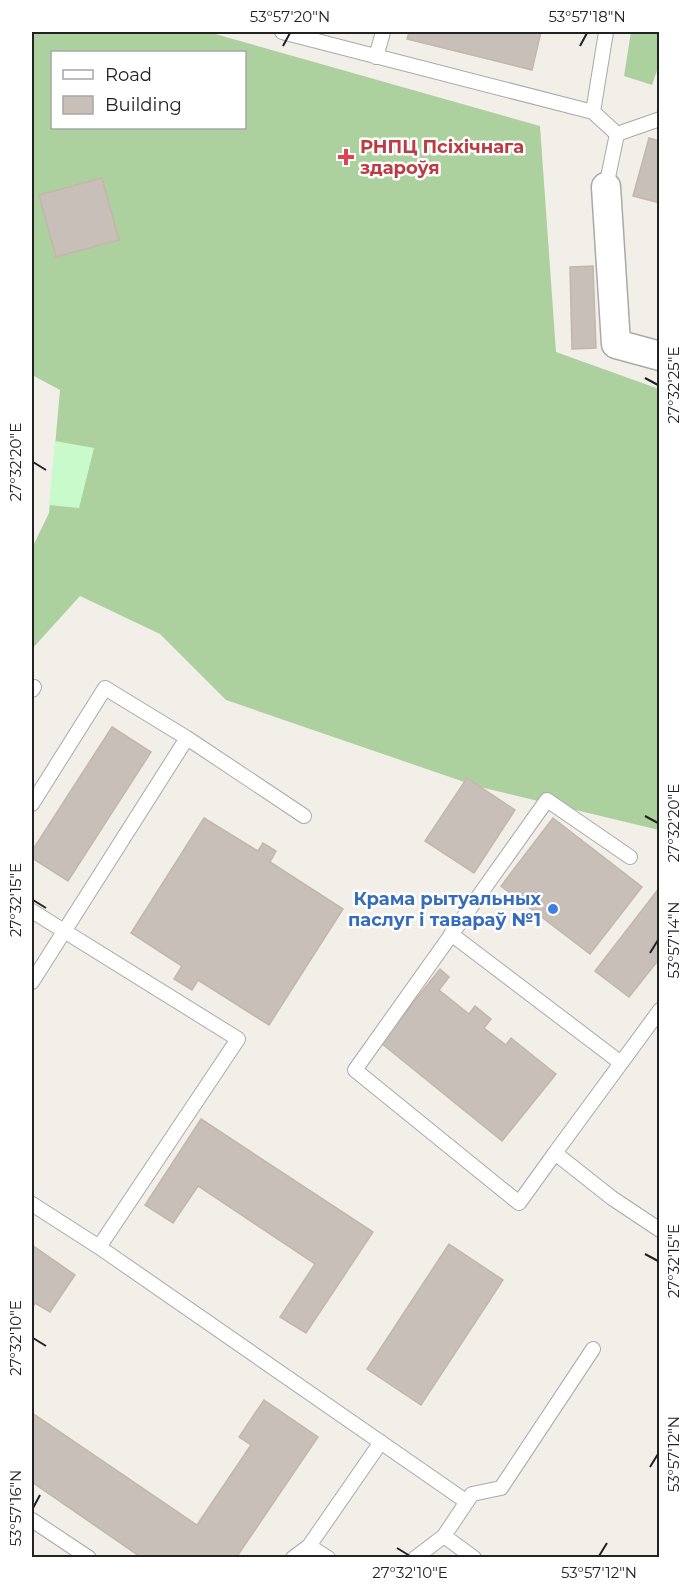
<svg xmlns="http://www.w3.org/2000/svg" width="691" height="1589" font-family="Montserrat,sans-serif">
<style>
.forest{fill:#add19e;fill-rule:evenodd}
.park{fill:#c8facc}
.building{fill:#c7bfb8;stroke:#c4b6ab;stroke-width:1.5}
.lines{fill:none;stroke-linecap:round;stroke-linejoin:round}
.service-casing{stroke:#a9a9a9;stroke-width:16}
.minor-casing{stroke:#a9a9a9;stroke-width:31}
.service{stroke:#fff;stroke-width:14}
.minor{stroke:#fff;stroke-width:28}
.ticks{fill:none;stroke:#222;stroke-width:2}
.health-dot{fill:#e0444e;stroke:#fff;stroke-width:2}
.shop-dot{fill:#3f7fe0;stroke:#fff;stroke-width:2}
.labels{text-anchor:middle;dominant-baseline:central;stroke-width:5;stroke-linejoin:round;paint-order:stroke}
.health-label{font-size:18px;font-weight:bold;fill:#be3a42;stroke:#fff;text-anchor:start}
.shop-label{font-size:18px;font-weight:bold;fill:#366cbe;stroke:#fff;text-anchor:end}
.neatline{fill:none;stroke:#222;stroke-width:2}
.ticks-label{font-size:15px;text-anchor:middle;fill:#222}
</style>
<rect width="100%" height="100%" fill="#f2efe9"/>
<!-- forest -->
<path class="forest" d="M 32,32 L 208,32 L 540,126 L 556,352 L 659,389 L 659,830 L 476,786 L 226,700 L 160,634 L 80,596 L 32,649 L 32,548 L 49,513 L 60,390 L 32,375 ZM 52,52 L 244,52 L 244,128 L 52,128 Z
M 631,32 L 659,32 L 659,65 L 652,85 L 624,76 Z"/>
<!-- park -->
<path class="park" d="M 55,441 L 94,448 L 79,508 L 49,505 Z"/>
<!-- building -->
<path class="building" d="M 409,32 L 541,32 L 532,70 L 407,39 Z
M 649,138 L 660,141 L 660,203 L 633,196 Z
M 102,178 L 119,240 L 56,257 L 39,195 Z
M 593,266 L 596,348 L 572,349 L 570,267 Z
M 112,727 L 151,752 L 68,881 L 32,858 L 32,851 Z
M 467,778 L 515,810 L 474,873 L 425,841 Z
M 204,818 L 258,851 L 263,843 L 276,851 L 270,862 L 343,909 L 269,1025 L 198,980 L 192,990 L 174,979 L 182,966 L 131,933 Z
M 553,818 L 642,887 L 590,954 L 501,886 Z
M 660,887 L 660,958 L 629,997 L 595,971 Z
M 440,969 L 449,977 L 439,990 L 469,1014 L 475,1006 L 491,1019 L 484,1028 L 506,1045 L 511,1038 L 556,1074 L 502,1141 L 381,1043 Z
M 201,1119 L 373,1232 L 306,1333 L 280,1317 L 315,1264 L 198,1186 L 173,1223 L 145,1205 Z
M 449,1244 L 503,1280 L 421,1405 L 367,1369 Z
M 32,1245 L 75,1275 L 50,1312 L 35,1303 L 32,1309 Z
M 264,1400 L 318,1437 L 236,1558 L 142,1558 L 32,1482 L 32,1413 L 197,1525 L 251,1445 L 239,1437 Z"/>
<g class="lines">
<!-- service casing -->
<g class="service-casing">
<path id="service" d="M 282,32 L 593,112 L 617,134 L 606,187
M 376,57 L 383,32
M 593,112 L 606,32
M 617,134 L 660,119
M 32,690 L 34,687
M 32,804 L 105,688 L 187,738
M 630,857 L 547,800 L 355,1070 L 519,1203 L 555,1153 L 612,1198 L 660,1230
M 32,911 L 238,1039 L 99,1247
M 451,934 L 621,1063
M 32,982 L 187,738 L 304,816
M 555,1153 L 660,1010
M 32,1204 L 99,1247 L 467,1502
M 32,1520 L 89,1558
M 309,1546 L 381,1442
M 293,1558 L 309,1546 L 328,1558
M 415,1558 L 444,1536
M 474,1558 L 444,1536 L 472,1494 L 501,1488 L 593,1349"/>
</g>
<!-- minor casing -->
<g class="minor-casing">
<path id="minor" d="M 606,187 L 616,344 L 660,356"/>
</g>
<!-- service -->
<use href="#service" class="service"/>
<!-- minor -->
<use href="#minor" class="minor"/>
</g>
<!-- ticks -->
<path class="ticks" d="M 283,46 L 290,33M 580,46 L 587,33M 645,378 L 658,385M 33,462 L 46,470M 645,816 L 658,823M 33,900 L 46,908M 650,953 L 658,940M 645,1254 L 658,1261M 33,1338 L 46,1346M 650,1467 L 658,1454M 33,1508 L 40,1495M 397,1548 L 410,1556M 599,1556 L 607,1543"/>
<!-- markers -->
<path class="health-dot" d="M343 148h6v6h6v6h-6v6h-6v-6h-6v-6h6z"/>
<circle class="shop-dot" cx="553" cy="909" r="6"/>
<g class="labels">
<!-- health labels -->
<g class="health-label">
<text x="360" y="147">РНПЦ Псіхічнага<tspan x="360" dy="21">здароўя</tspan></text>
</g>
<!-- shop labels -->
<g class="shop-label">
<text x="541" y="899">Крама рытуальных<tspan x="541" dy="21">паслуг і тавараў №1</tspan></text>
</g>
</g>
<!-- border -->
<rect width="691" height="1589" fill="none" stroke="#ffffff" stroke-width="66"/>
<!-- legend -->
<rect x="51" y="51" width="195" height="78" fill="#ffffff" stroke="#a7a7a7" stroke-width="1.5"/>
<rect x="63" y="70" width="30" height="9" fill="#ffffff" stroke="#a7a7a7" stroke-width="1.5"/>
<text x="105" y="81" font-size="18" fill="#222222">Road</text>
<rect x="63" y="96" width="30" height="18" fill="#c7bfb8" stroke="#a7a7a7" stroke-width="1.5"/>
<text x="105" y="111" font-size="18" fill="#222222">Building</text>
<rect x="33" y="33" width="625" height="1523" class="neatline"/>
<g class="ticks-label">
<text x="290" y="22">53°57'20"N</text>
<text x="587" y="22">53°57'18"N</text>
<text transform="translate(674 385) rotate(-90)" y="5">27°32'25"E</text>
<text transform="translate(16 462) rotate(-90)" y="5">27°32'20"E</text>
<text transform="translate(674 823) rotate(-90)" y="5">27°32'20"E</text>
<text transform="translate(16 900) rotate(-90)" y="5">27°32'15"E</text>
<text transform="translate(674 940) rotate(-90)" y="5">53°57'14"N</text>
<text transform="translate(674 1261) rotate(-90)" y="5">27°32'15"E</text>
<text transform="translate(16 1338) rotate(-90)" y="5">27°32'10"E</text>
<text transform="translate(674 1454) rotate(-90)" y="5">53°57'12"N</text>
<text transform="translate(16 1508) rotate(-90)" y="5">53°57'16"N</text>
<text x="410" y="1578">27°32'10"E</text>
<text x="599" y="1578">53°57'12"N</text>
</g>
</svg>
